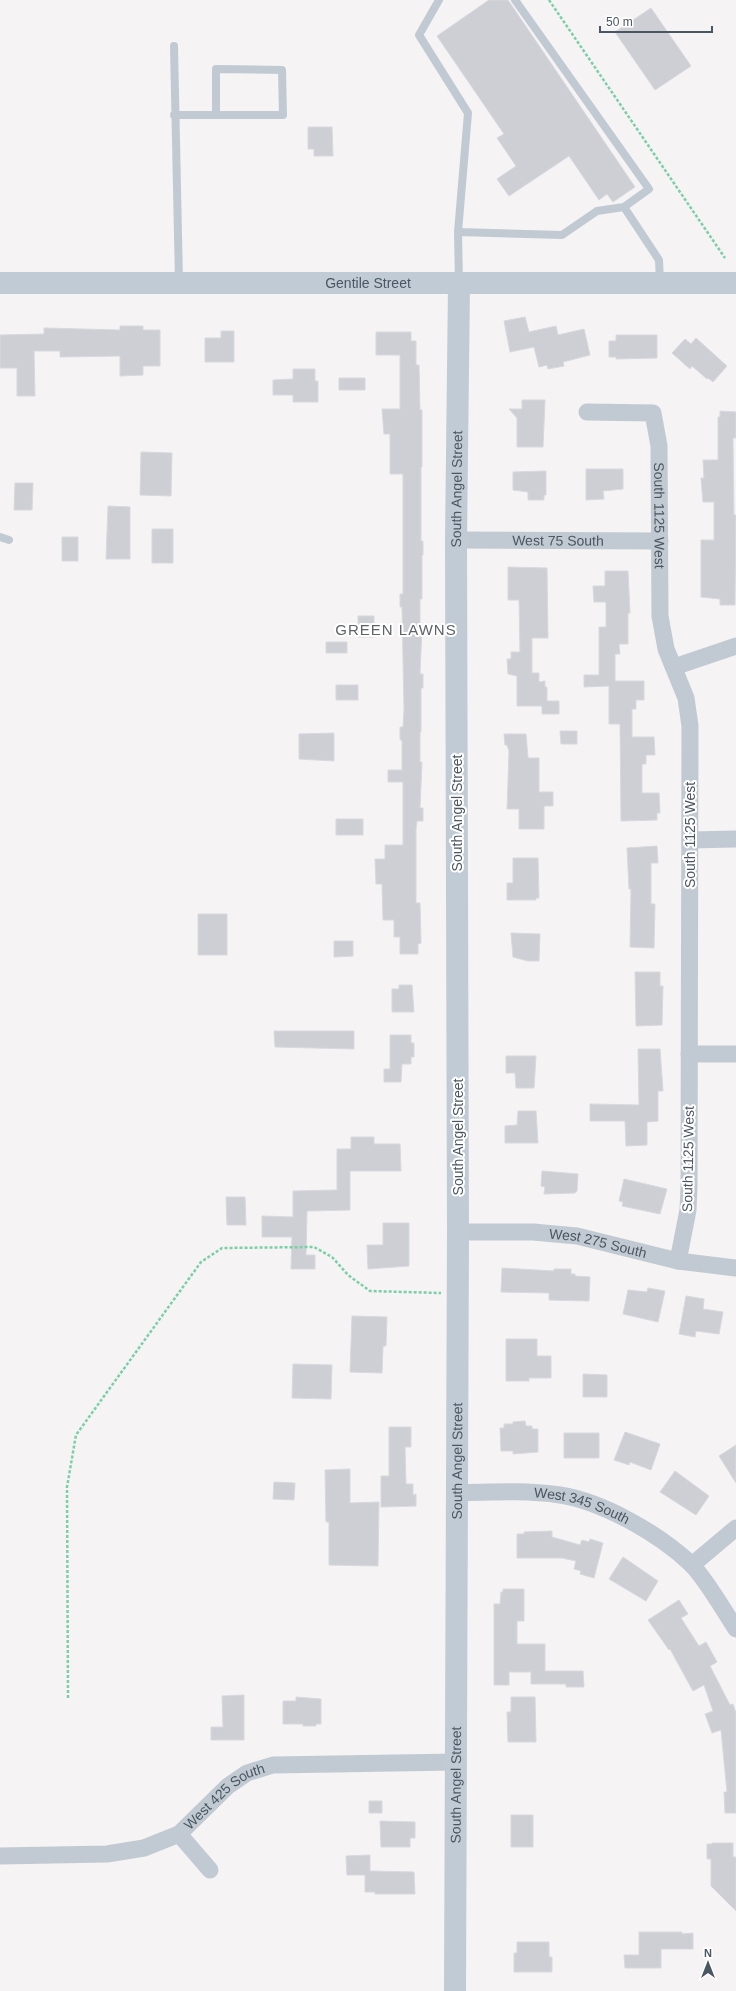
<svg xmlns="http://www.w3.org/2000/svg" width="736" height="1991" font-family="Arial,sans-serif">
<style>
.building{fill:#cdcfd5;stroke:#d7d9de}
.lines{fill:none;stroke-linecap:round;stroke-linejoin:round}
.path{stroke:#7ad0a6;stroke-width:2.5;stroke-dasharray:3 2;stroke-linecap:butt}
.lane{stroke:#c1cad2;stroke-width:8}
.street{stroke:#c1cad2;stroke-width:17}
.secondary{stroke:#c1cbd6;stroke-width:22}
.labels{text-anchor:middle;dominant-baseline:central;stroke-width:4;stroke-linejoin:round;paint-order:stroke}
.street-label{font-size:14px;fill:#4a5661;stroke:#fff}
.neighbourhood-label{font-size:15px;letter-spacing:1px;fill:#5f6368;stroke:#fff}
</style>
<rect width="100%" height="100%" fill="#f5f3f3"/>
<!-- building -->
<path class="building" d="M 489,0 L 508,0 L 635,187 L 613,202 L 607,194 L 599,200 L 569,156 L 509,196 L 497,179 L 516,166 L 497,138 L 504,134 L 437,36 Z
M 651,8 L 691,66 L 655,90 L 615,32 Z
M 308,127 L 332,127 L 333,156 L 314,156 L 314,149 L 308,149 Z
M 525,317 L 529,332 L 556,326 L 558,335 L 584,329 L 590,355 L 563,362 L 564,366 L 548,369 L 547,365 L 539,367 L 534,347 L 510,352 L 504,321 Z
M 120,326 L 143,326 L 143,330 L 160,330 L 160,366 L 143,366 L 143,375 L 120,376 L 120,356 L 60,357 L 60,351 L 34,351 L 35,396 L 17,396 L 17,368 L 0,368 L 0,335 L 44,334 L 44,328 L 120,330 Z
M 221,331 L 234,331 L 234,362 L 205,362 L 205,338 L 221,338 Z
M 376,332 L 411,332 L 411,341 L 416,341 L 416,365 L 419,365 L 420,410 L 422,410 L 422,467 L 421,467 L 421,541 L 423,541 L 423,555 L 422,555 L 422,599 L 420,599 L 420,628 L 422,628 L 420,674 L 423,674 L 423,688 L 421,688 L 421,732 L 420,732 L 420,762 L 422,762 L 420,808 L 423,808 L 423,821 L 417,821 L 416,829 L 416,903 L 420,903 L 421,943 L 418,944 L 418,954 L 400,954 L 400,937 L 394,937 L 394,920 L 383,920 L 382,884 L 376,884 L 375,859 L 385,859 L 385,845 L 403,845 L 403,782 L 388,782 L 388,770 L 402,770 L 402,740 L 400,740 L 400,727 L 403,727 L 404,710 L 402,607 L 400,607 L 400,594 L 403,594 L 403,474 L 390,474 L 390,434 L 384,434 L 382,409 L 400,409 L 400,355 L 376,355 Z
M 616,335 L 657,335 L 657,358 L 616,359 L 616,357 L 609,357 L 609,341 L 616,341 Z
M 696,338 L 727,366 L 713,382 L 708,378 L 707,379 L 692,366 L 690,369 L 672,353 L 685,339 L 691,344 Z
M 293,369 L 315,369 L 315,381 L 318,381 L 318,402 L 293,402 L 293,395 L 273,395 L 273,380 L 293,379 Z
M 339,378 L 365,378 L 365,390 L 339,390 Z
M 522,400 L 545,400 L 543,447 L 517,447 L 517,418 L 509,409 L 522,409 Z
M 720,411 L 736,412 L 736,438 L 733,438 L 734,515 L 736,515 L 735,605 L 720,605 L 720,599 L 701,597 L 701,540 L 714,540 L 714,502 L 703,502 L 701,478 L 704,478 L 703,460 L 718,460 L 718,417 L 720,417 Z
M 141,452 L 172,453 L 171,496 L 140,495 Z
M 586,469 L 623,469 L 623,489 L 603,491 L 604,499 L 586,500 Z
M 546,471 L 546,495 L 544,495 L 544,500 L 528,500 L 528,492 L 513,490 L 513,472 Z
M 15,483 L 33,483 L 32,510 L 14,510 Z
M 108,506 L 130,507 L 130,559 L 106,559 Z
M 152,529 L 173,529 L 173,563 L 152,563 Z
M 62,537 L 78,537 L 78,561 L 62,561 Z
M 508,567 L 547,568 L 548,638 L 532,638 L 532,673 L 539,673 L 539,682 L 545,681 L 545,687 L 547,687 L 547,701 L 559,701 L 559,714 L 542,714 L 542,706 L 517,706 L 517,676 L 508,674 L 507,659 L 511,659 L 511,652 L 520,652 L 519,600 L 508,600 Z
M 605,571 L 628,571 L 630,613 L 628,613 L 628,644 L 619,644 L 620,654 L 615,654 L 615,681 L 644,681 L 644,700 L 636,700 L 636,709 L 632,709 L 632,737 L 654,737 L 655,755 L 646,755 L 646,764 L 642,764 L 642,793 L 659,793 L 660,813 L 657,813 L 657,820 L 621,821 L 620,724 L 609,724 L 609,686 L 584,687 L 584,675 L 599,675 L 599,627 L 606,627 L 606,602 L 594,602 L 593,586 L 605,586 Z
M 358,616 L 374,616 L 374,637 L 358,637 Z
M 326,642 L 347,642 L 347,653 L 326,653 Z
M 336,685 L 358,685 L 358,700 L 336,700 Z
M 560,731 L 577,731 L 577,744 L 561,744 Z
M 334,733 L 334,761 L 299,759 L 299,734 Z
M 504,734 L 526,734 L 528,758 L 539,758 L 539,792 L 553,792 L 553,806 L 544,806 L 544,829 L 519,829 L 519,809 L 507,809 L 509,751 L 507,745 L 505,745 Z
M 336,819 L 363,819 L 363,835 L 336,835 Z
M 657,846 L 658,863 L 651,863 L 651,904 L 655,904 L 654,948 L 630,947 L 631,889 L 629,889 L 627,848 Z
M 513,858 L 538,858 L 539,898 L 536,898 L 536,900 L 507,900 L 507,883 L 513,883 Z
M 198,914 L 227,914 L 227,955 L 198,955 Z
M 511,933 L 540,934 L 539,961 L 528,961 L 513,957 Z
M 334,941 L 353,941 L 353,956 L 334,957 Z
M 635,972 L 660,972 L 660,986 L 663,986 L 662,1025 L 636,1026 Z
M 399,985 L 412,985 L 414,1012 L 392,1012 L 392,989 L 399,989 Z
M 274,1031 L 354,1031 L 354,1049 L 275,1047 Z
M 390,1035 L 411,1035 L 411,1043 L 414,1043 L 414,1057 L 411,1057 L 411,1064 L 402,1064 L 401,1082 L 384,1082 L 384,1069 L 390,1069 Z
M 638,1049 L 660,1049 L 663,1091 L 658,1091 L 658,1121 L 647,1122 L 647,1145 L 626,1146 L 625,1121 L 590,1121 L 590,1104 L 639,1105 Z
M 506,1056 L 536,1056 L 534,1088 L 516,1088 L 515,1073 L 506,1073 Z
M 518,1111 L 536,1111 L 538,1143 L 505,1143 L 505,1126 L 517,1125 Z
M 351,1137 L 374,1137 L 374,1144 L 400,1144 L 401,1171 L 350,1171 L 350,1210 L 307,1211 L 306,1255 L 315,1255 L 315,1269 L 291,1269 L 292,1237 L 262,1237 L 262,1216 L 293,1217 L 293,1191 L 337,1190 L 337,1149 L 351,1149 Z
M 542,1171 L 578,1174 L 577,1191 L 575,1193 L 544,1194 L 545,1187 L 541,1186 Z
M 624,1179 L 667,1189 L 660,1214 L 622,1206 L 623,1202 L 619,1201 Z
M 226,1197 L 245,1197 L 246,1225 L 227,1225 Z
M 383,1223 L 409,1223 L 409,1266 L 368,1269 L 367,1245 L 383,1245 Z
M 502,1268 L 554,1271 L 554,1269 L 571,1269 L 571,1274 L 575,1274 L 575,1276 L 590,1277 L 589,1301 L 549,1300 L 549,1293 L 501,1292 Z
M 648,1288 L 665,1291 L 658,1322 L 623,1314 L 628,1290 L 647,1292 Z
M 686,1296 L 704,1299 L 703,1309 L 723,1312 L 719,1334 L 696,1331 L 695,1337 L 679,1334 Z
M 352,1316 L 387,1317 L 386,1346 L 383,1346 L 382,1373 L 350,1372 Z
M 506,1339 L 537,1339 L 537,1356 L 551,1356 L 551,1378 L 529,1378 L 529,1381 L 506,1381 Z
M 293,1364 L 332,1365 L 331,1399 L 292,1398 Z
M 583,1374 L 607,1375 L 607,1397 L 583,1397 Z
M 525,1421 L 526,1426 L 532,1426 L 532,1429 L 538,1429 L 538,1452 L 513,1454 L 513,1451 L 501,1451 L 500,1428 L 504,1428 L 504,1424 L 513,1424 L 513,1422 Z
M 389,1427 L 411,1427 L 411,1447 L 405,1447 L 406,1484 L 413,1484 L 413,1495 L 416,1494 L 416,1506 L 381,1507 L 381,1476 L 389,1476 Z
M 625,1432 L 660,1444 L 651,1470 L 630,1462 L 629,1465 L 614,1460 Z
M 564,1433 L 599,1433 L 599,1458 L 564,1458 Z
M 736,1445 L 736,1483 L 719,1456 Z
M 350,1469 L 350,1503 L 379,1502 L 378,1566 L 329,1565 L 329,1522 L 326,1522 L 325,1470 Z
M 675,1471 L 709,1496 L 696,1515 L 660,1492 Z
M 274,1482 L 295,1483 L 294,1500 L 273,1499 Z
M 552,1531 L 552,1537 L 580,1545 L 582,1540 L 589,1542 L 590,1539 L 603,1543 L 594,1578 L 580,1574 L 581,1571 L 574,1569 L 576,1561 L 562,1558 L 517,1558 L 517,1534 L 524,1534 L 524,1532 Z
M 623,1557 L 658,1581 L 646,1601 L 609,1579 Z
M 503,1589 L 524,1589 L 524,1621 L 517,1621 L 517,1644 L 545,1644 L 545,1671 L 583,1671 L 584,1687 L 566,1687 L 566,1684 L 531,1684 L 531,1672 L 509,1672 L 509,1685 L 494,1685 L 494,1604 L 500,1604 L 501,1592 L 503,1592 Z
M 679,1600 L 688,1614 L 681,1618 L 699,1646 L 706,1642 L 717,1662 L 710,1666 L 730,1705 L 733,1704 L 736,1713 L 736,1813 L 725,1813 L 724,1792 L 727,1792 L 721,1730 L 712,1733 L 705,1714 L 713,1711 L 704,1685 L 693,1691 L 670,1649 L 669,1650 L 648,1620 Z
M 244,1695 L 244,1740 L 211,1740 L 211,1727 L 223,1727 L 222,1696 Z
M 296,1697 L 321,1699 L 321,1724 L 316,1724 L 316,1726 L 303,1726 L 303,1724 L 283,1724 L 283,1701 L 296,1701 Z
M 511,1697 L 535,1697 L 536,1742 L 508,1742 L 507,1712 L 511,1712 Z
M 369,1801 L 382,1801 L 382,1813 L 369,1813 Z
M 511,1815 L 533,1815 L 533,1847 L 511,1847 Z
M 380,1821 L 415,1822 L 415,1838 L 410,1838 L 410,1847 L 381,1847 Z
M 712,1843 L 733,1843 L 733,1857 L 736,1857 L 736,1911 L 711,1886 L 711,1859 L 707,1859 L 707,1844 L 712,1844 Z
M 370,1855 L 370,1871 L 414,1872 L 415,1894 L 375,1894 L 375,1892 L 365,1892 L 365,1875 L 347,1875 L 346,1856 Z
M 639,1932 L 682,1932 L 682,1934 L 693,1933 L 693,1949 L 661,1949 L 661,1968 L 625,1968 L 624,1955 L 639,1955 Z
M 517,1942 L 549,1942 L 549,1957 L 552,1957 L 552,1972 L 514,1972 L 514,1953 L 517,1953 Z"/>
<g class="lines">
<!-- path -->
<path class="path" d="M 549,0 L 725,258
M 68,1698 L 67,1487 L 76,1435 L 201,1262 L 222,1248 L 314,1247 L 332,1257 L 348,1275 L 370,1291 L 441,1293"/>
<!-- lane -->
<path class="lane" d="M 439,0 L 419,35 L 468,113 L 458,232 L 459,283
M 174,46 L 179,282
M 174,115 L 283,115 L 282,70 L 216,69 L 216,114
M 624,207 L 659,260 L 660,282
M 458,232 L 562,235 L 597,211 L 624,207 L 649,189 L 515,0
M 0,537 L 9,540"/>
<!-- street -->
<g class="street">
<path id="s1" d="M 587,412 L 653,413 L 659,446 L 660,616 L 666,649 L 686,698 L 690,726 L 689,1187 L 688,1210 L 678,1261"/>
<path id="s2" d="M 456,540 L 660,541"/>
<path d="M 674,667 L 736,646"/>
<path d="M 690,840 L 736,839"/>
<path d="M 689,1054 L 736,1054"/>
<path id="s3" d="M 458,1232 L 533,1232 L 577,1236 L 678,1261 L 736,1268"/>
<path id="s4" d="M 457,1493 C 491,1492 526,1490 560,1495 C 604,1502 659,1534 691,1564 C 706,1579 724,1611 736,1629"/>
<path d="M 692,1565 L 736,1528"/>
<path d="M 179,1834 L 210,1870"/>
<path id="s5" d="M 0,1856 L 107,1854 L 144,1848 L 179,1834 L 228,1786 L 247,1773 L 273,1765 L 456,1762"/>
</g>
<!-- secondary -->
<g class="secondary">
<path id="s6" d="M 0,283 L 736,283"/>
<path id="s7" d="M 455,1991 L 458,1232 L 456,540 L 459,284"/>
</g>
</g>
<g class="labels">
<!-- street labels -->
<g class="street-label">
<text stroke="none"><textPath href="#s6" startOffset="368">Gentile Street</textPath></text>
<text stroke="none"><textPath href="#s7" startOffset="1502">South Angel Street</textPath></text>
<text stroke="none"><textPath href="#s1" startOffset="169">South 1125 West</textPath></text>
<text stroke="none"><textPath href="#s2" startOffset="102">West 75 South</textPath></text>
<text transform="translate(457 813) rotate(-90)">South Angel Street</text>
<text transform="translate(690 835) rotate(-90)">South 1125 West</text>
<text transform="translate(458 1137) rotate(-90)">South Angel Street</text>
<text transform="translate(688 1159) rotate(-89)">South 1125 West</text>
<text stroke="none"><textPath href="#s3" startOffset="141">West 275 South</textPath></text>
<text stroke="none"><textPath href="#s7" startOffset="530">South Angel Street</textPath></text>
<text stroke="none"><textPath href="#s4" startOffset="127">West 345 South</textPath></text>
<text stroke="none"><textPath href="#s7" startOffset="206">South Angel Street</textPath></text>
<text stroke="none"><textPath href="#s5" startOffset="242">West 425 South</textPath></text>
</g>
<!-- neighbourhood labels -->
<g class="neighbourhood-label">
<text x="396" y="629">GREEN LAWNS</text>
</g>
</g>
<!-- north arrow -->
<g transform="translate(708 1963)" stroke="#ffffff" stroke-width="3" paint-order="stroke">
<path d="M0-3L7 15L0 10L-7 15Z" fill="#4a5661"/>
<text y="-6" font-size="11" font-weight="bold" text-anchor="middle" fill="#4a5661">N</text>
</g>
<!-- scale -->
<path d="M600 26v6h112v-6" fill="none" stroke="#4a5661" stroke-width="2"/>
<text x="606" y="26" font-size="12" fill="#4a5661" stroke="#ffffff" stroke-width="3" paint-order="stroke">50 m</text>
</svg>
